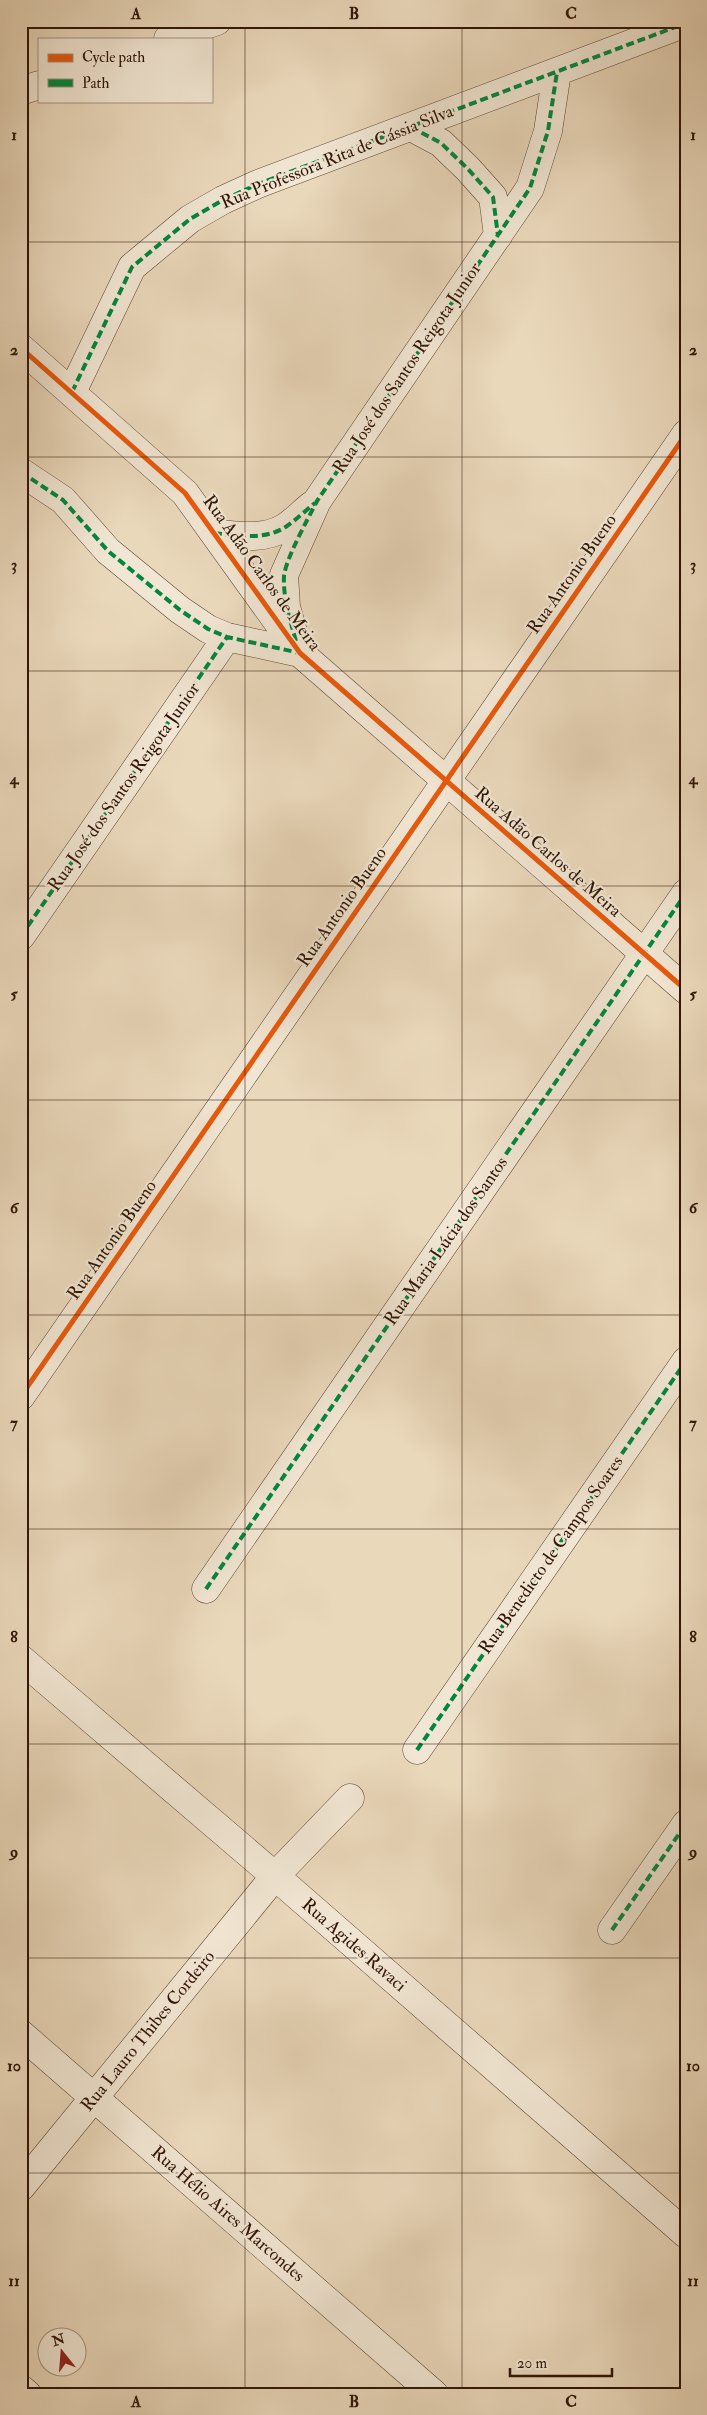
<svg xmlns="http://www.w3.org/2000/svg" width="707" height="2415" font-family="'IM FELL Double Pica',serif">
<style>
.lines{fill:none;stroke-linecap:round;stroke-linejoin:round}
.minor-casing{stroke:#5e4634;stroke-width:29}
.minor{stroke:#f1e6d3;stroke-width:28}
.quiet{stroke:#00873e;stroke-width:4;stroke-dasharray:8 4;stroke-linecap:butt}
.cycleway-casing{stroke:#f1e6d3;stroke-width:8}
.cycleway{stroke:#e8590c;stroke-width:5}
.grid{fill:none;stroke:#301507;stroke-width:1;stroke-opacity:0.55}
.labels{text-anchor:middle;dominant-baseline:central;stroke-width:4.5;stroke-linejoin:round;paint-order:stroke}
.street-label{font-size:18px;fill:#301507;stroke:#f1e6d3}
.neatline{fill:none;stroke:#301507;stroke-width:2}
.grid-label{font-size:16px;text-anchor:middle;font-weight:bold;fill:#301507}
</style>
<rect width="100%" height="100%" fill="#ead8bb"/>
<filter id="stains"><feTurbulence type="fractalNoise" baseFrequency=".004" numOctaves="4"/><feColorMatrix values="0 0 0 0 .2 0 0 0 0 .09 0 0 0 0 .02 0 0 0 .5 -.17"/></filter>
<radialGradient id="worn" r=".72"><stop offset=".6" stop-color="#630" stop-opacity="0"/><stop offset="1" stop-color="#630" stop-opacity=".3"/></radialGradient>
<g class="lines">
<!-- minor casing -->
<g class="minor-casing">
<path id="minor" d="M 168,39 L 217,21
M 21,91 L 39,85
M 411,127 L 441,143 L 468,169 L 493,197 L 498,236
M 21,348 L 185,493 L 300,653 L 686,990
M 72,392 L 132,267 L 190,219 L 223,200 L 258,184 L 686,23
M 21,472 L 63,500 L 108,551 L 180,610 L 208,629 L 227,637 L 300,653
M 214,533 C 237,536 263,540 284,528 C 294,522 303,512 312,505
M 294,635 L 286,607 L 284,575 L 317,501 L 530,188 L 548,131 L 557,72
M 21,936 L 227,637
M 21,1396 L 686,434
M 206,1589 L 686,893
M 21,1659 L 275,1876 L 686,2234
M 417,1750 L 686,1361
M 612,1930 L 686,1824
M 21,2034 L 434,2394
M 21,2187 L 275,1876 L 350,1798
M 21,2389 L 27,2394"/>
</g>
<!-- minor -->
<use href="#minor" class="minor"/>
<!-- quiet -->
<path class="quiet" d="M 411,127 L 441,143 L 468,169 L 493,197 L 498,236
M 72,392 L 132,267 L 190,219 L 223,200 L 258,184 L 686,23
M 21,472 L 63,500 L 108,551 L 180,610 L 208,629 L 227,637 L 300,653
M 214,533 C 237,536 263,540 284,528 C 295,521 305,511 315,503
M 296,641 C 290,620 283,599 284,576 C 286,558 308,519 317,501 L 530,188 L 548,131 L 557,72
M 21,936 L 227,637
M 206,1589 L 686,893
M 417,1750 L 686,1361
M 612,1930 L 686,1824"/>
<!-- cycleway casing -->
<g class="cycleway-casing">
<path id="cycleway" d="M 21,348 L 185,493 L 300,653 L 686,990
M 21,1396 L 686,434"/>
</g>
<!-- cycleway -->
<use href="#cycleway" class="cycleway"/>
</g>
<!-- grid -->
<path class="grid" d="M 245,21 L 245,2394M 462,21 L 462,2394M 21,242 L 686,242M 21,457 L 686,457M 21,671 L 686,671M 21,886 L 686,886M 21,1100 L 686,1100M 21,1315 L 686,1315M 21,1529 L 686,1529M 21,1744 L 686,1744M 21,1958 L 686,1958M 21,2173 L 686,2173"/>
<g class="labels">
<!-- street labels -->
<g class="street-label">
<text transform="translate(337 157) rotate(-22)">Rua Professora Rita de Cássia Silva</text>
<text transform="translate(407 368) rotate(-56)">Rua José dos Santos Reigota Junior</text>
<text transform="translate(262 573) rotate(54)">Rua Adão Carlos de Meira</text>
<text transform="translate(572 574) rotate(-55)">Rua Antonio Bueno</text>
<text transform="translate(124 787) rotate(-55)">Rua José dos Santos Reigota Junior</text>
<text transform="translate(548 852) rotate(41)">Rua Adão Carlos de Meira</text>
<text transform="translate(342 907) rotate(-55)">Rua Antonio Bueno</text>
<text transform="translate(112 1240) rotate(-55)">Rua Antonio Bueno</text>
<text transform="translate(446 1241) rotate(-55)">Rua Maria Lúcia dos Santos</text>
<text transform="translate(551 1555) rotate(-55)">Rua Benedicto de Campos Soares</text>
<text transform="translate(354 1945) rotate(41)">Rua Agides Ravaci</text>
<text transform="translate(148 2031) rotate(-51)">Rua Lauro Thibes Cordeiro</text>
<text transform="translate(228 2214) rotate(41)">Rua Hélio Aires Marcondes</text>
</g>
</g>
<!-- margin -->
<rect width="707" height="2415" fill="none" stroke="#ead8bb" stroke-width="55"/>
<!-- legend -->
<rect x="38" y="38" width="175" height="65" fill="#f1e6d3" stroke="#a49281"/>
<rect x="48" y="54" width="25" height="8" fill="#e8590c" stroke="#a49281"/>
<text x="82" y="62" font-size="15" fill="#301507">Cycle path</text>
<rect x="48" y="79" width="25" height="8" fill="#00873e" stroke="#a49281"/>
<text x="82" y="88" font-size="15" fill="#301507">Path</text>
<!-- north arrow -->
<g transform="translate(62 2352) rotate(343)"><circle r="24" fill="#f1e6d3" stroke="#a49281"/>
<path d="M0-4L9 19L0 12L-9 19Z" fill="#8f2418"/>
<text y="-8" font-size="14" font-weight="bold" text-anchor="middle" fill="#301507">N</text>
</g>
<!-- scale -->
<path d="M510 2368v8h102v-8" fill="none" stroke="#301507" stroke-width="2.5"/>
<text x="517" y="2368" font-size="15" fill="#301507" stroke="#f1e6d3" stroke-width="4" paint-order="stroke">20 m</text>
<rect x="28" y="28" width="652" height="2360" class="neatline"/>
<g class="grid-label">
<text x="136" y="19">A</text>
<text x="354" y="19">B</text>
<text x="571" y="19">C</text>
<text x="14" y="140">1</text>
<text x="693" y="140">1</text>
<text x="14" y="355">2</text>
<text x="693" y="355">2</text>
<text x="14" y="570">3</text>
<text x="693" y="570">3</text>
<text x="14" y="784">4</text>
<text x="693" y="784">4</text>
<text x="14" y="999">5</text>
<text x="693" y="999">5</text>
<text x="14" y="1213">6</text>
<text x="693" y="1213">6</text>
<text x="14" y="1428">7</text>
<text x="693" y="1428">7</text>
<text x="14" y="1642">8</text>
<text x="693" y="1642">8</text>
<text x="14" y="1857">9</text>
<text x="693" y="1857">9</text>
<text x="14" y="2071">10</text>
<text x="693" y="2071">10</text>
<text x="14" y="2286">11</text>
<text x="693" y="2286">11</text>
<text x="136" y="2407">A</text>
<text x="354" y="2407">B</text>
<text x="571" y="2407">C</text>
</g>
<rect width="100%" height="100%" filter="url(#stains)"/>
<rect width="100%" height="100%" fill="url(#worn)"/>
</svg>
